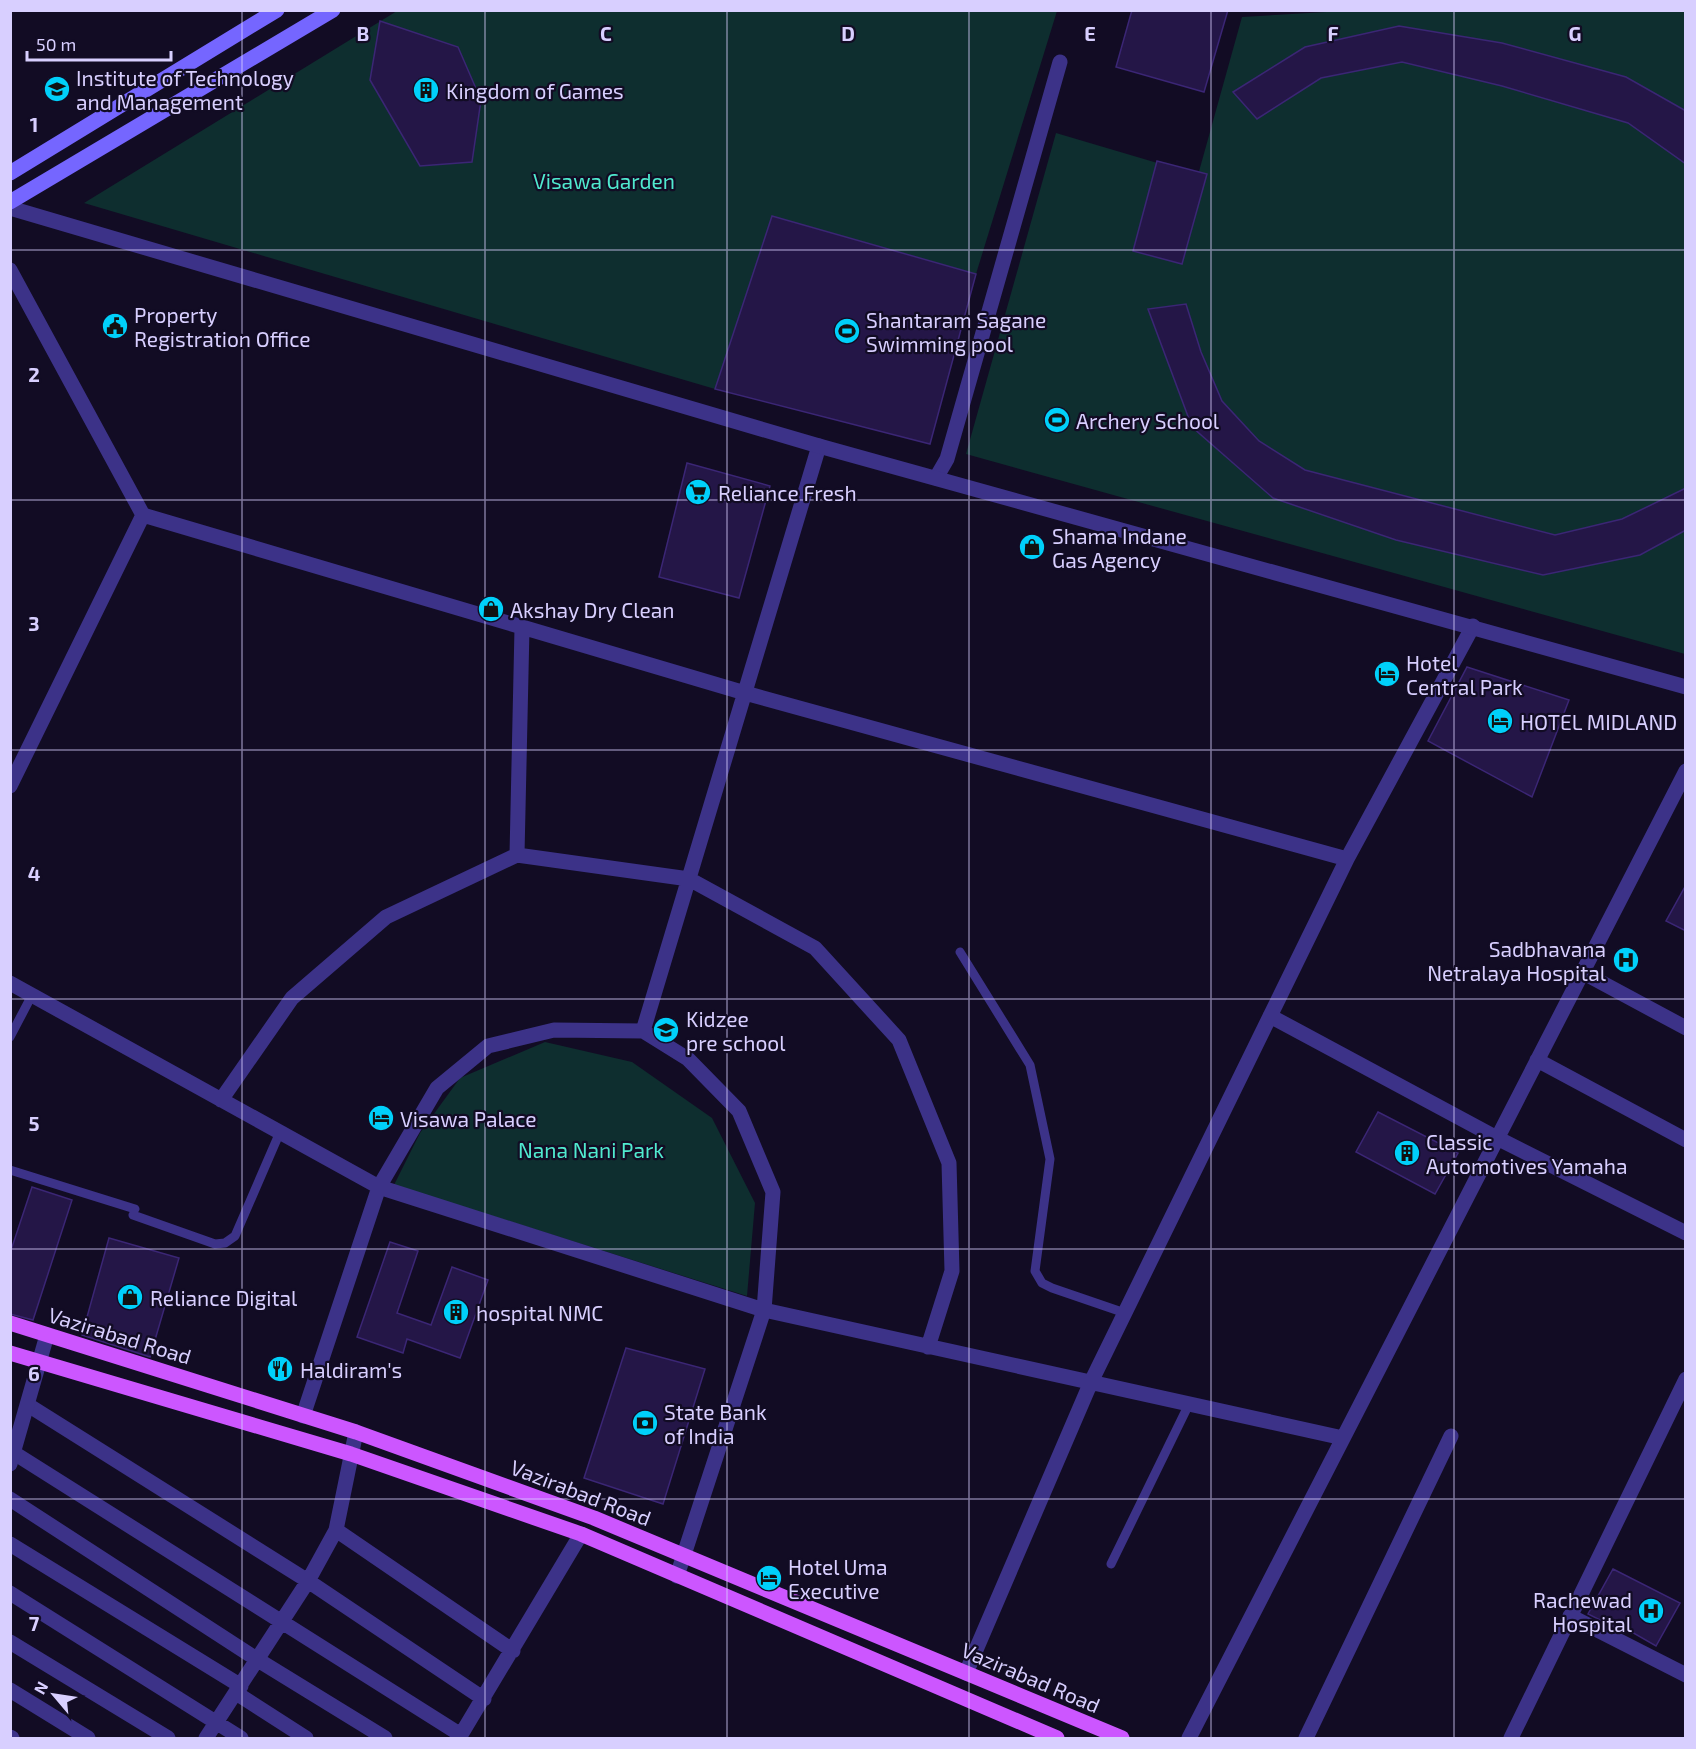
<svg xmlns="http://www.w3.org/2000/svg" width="1696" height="1749" font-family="'Exo 2',sans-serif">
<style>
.green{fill:#0e2e2f}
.building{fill:#241647;stroke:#3b2675;stroke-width:1.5}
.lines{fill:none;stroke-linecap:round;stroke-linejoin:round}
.service{stroke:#3c3288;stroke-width:9}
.minor{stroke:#3c3288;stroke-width:15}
.tertiary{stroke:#3c3288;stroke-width:15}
.secondary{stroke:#7566ff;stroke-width:15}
.primary{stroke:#cc56ff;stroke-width:15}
.grid{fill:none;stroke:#d8cfff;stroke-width:1.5;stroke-opacity:0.55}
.labels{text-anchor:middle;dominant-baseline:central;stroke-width:4.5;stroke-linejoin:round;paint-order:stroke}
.poi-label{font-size:21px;fill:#d8cfff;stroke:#120c24;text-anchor:start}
.park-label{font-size:21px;fill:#50eacf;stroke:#120c24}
.street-label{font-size:21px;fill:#d8cfff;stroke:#120c24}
.grid-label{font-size:20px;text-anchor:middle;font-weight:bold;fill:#d8cfff;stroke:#120c24;stroke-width:4.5;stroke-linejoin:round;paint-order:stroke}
</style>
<rect width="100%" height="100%" fill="#120c24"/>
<!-- green -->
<path class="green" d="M 1361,10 L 1685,11 L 1685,654 L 966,454 L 1056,133 L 1198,175 L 1242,17 Z
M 397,11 L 1057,11 L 976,274 L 772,216 L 715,389 L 84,203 Z
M 545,1042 L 632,1062 L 712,1118 L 755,1203 L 747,1296 L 394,1185 L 420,1133 L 460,1078 Z"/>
<!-- building -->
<path class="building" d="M 1132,10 L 1228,10 L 1204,92 L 1116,67 Z
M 380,21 L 458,47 L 481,100 L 472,162 L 420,166 L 370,80 Z
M 1399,26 L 1502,43 L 1626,77 L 1686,111 L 1686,164 L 1628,123 L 1502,86 L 1402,62 L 1321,78 L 1257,119 L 1233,92 L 1305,47 Z
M 1157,161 L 1207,174 L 1182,264 L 1133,251 Z
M 772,216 L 976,274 L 930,444 L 715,389 Z
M 1186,304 L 1201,352 L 1222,401 L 1259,441 L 1305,470 L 1555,535 L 1622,519 L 1686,488 L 1686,530 L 1640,555 L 1543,575 L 1396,540 L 1273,498 L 1192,427 L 1148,309 Z
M 687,463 L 770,486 L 739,598 L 659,577 Z
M 1467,667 L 1569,700 L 1532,797 L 1428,741 Z
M 1686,885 L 1686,931 L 1666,921 Z
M 1378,1112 L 1458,1153 L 1435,1194 L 1356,1152 Z
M 32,1187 L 72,1200 L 33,1320 L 10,1314 L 10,1253 Z
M 109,1238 L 179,1258 L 150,1357 L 82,1335 Z
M 390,1242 L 418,1251 L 397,1313 L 431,1325 L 452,1267 L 488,1280 L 460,1358 L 407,1339 L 403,1353 L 357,1337 Z
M 626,1348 L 705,1369 L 663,1504 L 584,1478 Z
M 1613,1569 L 1680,1603 L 1656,1646 L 1618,1624 L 1616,1628 L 1588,1614 Z"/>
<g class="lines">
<!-- service -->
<path class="service" d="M 960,952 L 1030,1065 L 1050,1159 L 1035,1271 L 1042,1283 L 1052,1288 L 1125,1313
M 10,1037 L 32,995
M 10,1170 L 135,1209
M 133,1215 L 215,1244 L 225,1243 L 235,1236 L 280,1132
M 1111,1564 L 1189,1404"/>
<!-- minor -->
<path class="minor" d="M 10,270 L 143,515 L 10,786
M 936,478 L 947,459 L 1060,62
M 143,515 L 745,693 L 1347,859
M 517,855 L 522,628
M 1582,972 L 1686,1028
M 10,983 L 379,1187 L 764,1310 L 1343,1438
M 1270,1016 L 1497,1138 L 1686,1233
M 643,1031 L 819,446
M 1537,1060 L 1686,1140
M 221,1100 L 292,998 L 386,917 L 517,855 L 689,879 L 815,948 L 899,1040 L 949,1163 L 952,1271 L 928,1347
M 28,1405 L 308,1581 L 484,1699
M 303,1416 L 379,1187 L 437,1088 L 488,1046 L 554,1030 L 643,1031 L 688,1059 L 739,1111 L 773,1192 L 764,1310 L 677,1576
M 14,1453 L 461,1735
M 10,1499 L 258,1660 L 385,1738
M 336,1530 L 513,1651
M 10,1544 L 241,1686
M 10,1593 L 241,1738
M 1570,1616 L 1686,1675
M 10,1642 L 168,1738
M 966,1673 L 1091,1382 L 1347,859 L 1473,626
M 10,1690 L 88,1738
M 236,1693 L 306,1738
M 10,1737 L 12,1738
M 206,1738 L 308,1581 L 336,1530 L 356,1432
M 459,1738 L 581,1534
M 1189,1738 L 1686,771
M 1306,1738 L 1451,1436
M 1511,1738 L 1686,1379"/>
<!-- tertiary -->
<path class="tertiary" d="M 10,208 L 819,446 L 1686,687
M 10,1464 L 47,1335"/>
<!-- secondary -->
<path class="secondary" d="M 10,173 L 277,10
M 10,202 L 333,10"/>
<!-- primary -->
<path class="primary" d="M 10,1323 L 356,1432 L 594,1518 L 1122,1738
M 10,1353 L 351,1454 L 581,1534 L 1057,1738"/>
</g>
<!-- grid -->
<path class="grid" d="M 242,10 L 242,1738M 485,10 L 485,1738M 727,10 L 727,1738M 969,10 L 969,1738M 1211,10 L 1211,1738M 1454,10 L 1454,1738M 10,250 L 1686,250M 10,500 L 1686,500M 10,750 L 1686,750M 10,999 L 1686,999M 10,1249 L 1686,1249M 10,1499 L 1686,1499"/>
<!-- icons -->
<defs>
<g id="university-disc" transform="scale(1.35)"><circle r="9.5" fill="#00d0fa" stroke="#120c24"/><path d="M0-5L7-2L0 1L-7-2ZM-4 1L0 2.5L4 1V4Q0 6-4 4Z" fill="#111"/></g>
<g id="building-disc" transform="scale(1.35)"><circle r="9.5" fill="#00d0fa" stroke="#120c24"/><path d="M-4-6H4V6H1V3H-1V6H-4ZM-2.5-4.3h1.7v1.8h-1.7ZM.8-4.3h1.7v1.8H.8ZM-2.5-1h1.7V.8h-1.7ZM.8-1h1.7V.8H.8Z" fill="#111"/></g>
<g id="civic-disc" transform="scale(1.35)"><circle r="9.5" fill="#00d0fa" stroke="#120c24"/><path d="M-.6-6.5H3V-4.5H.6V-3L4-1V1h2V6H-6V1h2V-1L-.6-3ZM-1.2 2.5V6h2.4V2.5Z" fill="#111"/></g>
<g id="stadium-disc" transform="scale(1.35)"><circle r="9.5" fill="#00d0fa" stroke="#120c24"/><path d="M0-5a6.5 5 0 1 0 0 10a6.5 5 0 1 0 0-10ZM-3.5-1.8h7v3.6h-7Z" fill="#111"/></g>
<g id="supermarket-disc" transform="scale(1.35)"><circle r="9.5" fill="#00d0fa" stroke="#120c24"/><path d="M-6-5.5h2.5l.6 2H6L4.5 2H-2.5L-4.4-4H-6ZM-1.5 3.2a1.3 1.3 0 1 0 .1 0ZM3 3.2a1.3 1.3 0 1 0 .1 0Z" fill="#111"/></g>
<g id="shop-disc" transform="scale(1.35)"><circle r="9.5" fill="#00d0fa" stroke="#120c24"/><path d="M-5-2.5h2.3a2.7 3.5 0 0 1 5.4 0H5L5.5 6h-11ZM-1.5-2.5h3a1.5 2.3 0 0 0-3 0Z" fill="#111"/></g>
<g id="hotel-disc" transform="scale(1.35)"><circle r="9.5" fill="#00d0fa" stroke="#120c24"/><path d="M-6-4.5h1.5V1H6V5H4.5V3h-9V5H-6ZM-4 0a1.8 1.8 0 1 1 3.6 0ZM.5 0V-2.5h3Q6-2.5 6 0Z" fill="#111"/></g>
<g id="hospital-disc" transform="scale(1.35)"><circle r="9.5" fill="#00d0fa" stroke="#120c24"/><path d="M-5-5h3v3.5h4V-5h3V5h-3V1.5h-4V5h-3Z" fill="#111"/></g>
<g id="school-disc" transform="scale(1.35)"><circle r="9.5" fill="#00d0fa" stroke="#120c24"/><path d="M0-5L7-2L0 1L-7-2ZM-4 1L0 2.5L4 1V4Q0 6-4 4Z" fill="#111"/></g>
<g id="restaurant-disc" transform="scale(1.35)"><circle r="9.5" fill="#00d0fa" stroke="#120c24"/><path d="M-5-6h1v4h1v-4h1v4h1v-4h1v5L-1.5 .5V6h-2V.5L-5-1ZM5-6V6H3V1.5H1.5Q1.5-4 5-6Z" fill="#111"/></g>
<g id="bank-disc" transform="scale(1.35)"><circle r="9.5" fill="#00d0fa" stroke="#120c24"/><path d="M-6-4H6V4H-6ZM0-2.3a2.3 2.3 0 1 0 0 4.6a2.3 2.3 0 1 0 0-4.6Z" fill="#111"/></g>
</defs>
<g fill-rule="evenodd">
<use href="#university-disc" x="57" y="89"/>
<use href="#building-disc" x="426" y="90"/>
<use href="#civic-disc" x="115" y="326"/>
<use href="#stadium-disc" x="847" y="331"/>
<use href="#stadium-disc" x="1057" y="420"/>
<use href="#supermarket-disc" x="698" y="492"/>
<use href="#shop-disc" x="1032" y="547"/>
<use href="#shop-disc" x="491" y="609"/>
<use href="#hotel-disc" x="1387" y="674"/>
<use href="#hotel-disc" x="1500" y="721"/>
<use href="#hospital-disc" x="1626" y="960"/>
<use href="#school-disc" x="666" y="1030"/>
<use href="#hotel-disc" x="381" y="1118"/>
<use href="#building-disc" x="1407" y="1153"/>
<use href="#shop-disc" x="130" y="1297"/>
<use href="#building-disc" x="456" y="1312"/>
<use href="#restaurant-disc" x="280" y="1369"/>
<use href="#bank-disc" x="645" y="1423"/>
<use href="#hotel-disc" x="769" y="1578"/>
<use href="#hospital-disc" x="1651" y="1611"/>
</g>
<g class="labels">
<!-- poi labels -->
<g class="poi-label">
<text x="76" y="77">Institute of Technology<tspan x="76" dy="24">and Management</tspan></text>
<text x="446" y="90">Kingdom of Games</text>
<text x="134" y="314">Property<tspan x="134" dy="24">Registration Office</tspan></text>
<text x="866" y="319">Shantaram Sagane<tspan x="866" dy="24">Swimming pool</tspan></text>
<text x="1076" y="420">Archery School</text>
<text x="718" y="492">Reliance Fresh</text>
<text x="1052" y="535">Shama Indane<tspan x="1052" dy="24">Gas Agency</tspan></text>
<text x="510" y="609">Akshay Dry Clean</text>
<text x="1406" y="662">Hotel<tspan x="1406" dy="24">Central Park</tspan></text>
<text x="1520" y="721">HOTEL MIDLAND</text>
<text x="1606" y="948" text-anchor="end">Sadbhavana<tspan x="1606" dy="24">Netralaya Hospital</tspan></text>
<text x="686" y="1018">Kidzee<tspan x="686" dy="24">pre school</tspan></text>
<text x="400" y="1118">Visawa Palace</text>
<text x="1426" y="1141">Classic<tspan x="1426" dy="24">Automotives Yamaha</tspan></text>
<text x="150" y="1297">Reliance Digital</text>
<text x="476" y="1312">hospital NMC</text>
<text x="300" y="1369">Haldiram's</text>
<text x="664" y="1411">State Bank<tspan x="664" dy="24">of India</tspan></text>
<text x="788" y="1566">Hotel Uma<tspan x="788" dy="24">Executive</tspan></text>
<text x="1632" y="1599" text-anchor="end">Rachewad<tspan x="1632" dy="24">Hospital</tspan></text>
</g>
<!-- park labels -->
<g class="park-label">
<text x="604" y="180">Visawa Garden</text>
<text x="591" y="1149">Nana Nani Park</text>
</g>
<!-- street labels -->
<g class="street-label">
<text transform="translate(120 1335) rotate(17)">Vazirabad Road</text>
<text transform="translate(581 1492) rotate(21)">Vazirabad Road</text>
<text transform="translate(1031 1677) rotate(23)">Vazirabad Road</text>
</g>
</g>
<g class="grid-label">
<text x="363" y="41">B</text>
<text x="606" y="41">C</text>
<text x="848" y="41">D</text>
<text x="1090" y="41">E</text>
<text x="1333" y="41">F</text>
<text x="1575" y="41">G</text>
<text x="34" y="132">1</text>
<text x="34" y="382">2</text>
<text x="34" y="631">3</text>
<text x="34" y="881">4</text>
<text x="34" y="1131">5</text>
<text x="34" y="1381">6</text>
<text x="34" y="1631">7</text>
</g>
<!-- border -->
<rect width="1696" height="1749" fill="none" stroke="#d8cfff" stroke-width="24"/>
<!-- north arrow -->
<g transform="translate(54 1695) rotate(299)" stroke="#120c24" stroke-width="4.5" paint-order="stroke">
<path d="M0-4.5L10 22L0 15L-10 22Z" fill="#d8cfff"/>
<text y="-9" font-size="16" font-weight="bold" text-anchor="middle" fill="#d8cfff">N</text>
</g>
<!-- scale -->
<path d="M27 51v9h144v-9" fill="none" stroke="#d8cfff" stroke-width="3"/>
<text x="36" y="51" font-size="18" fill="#d8cfff" stroke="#120c24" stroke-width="4.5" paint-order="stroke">50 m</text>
</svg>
